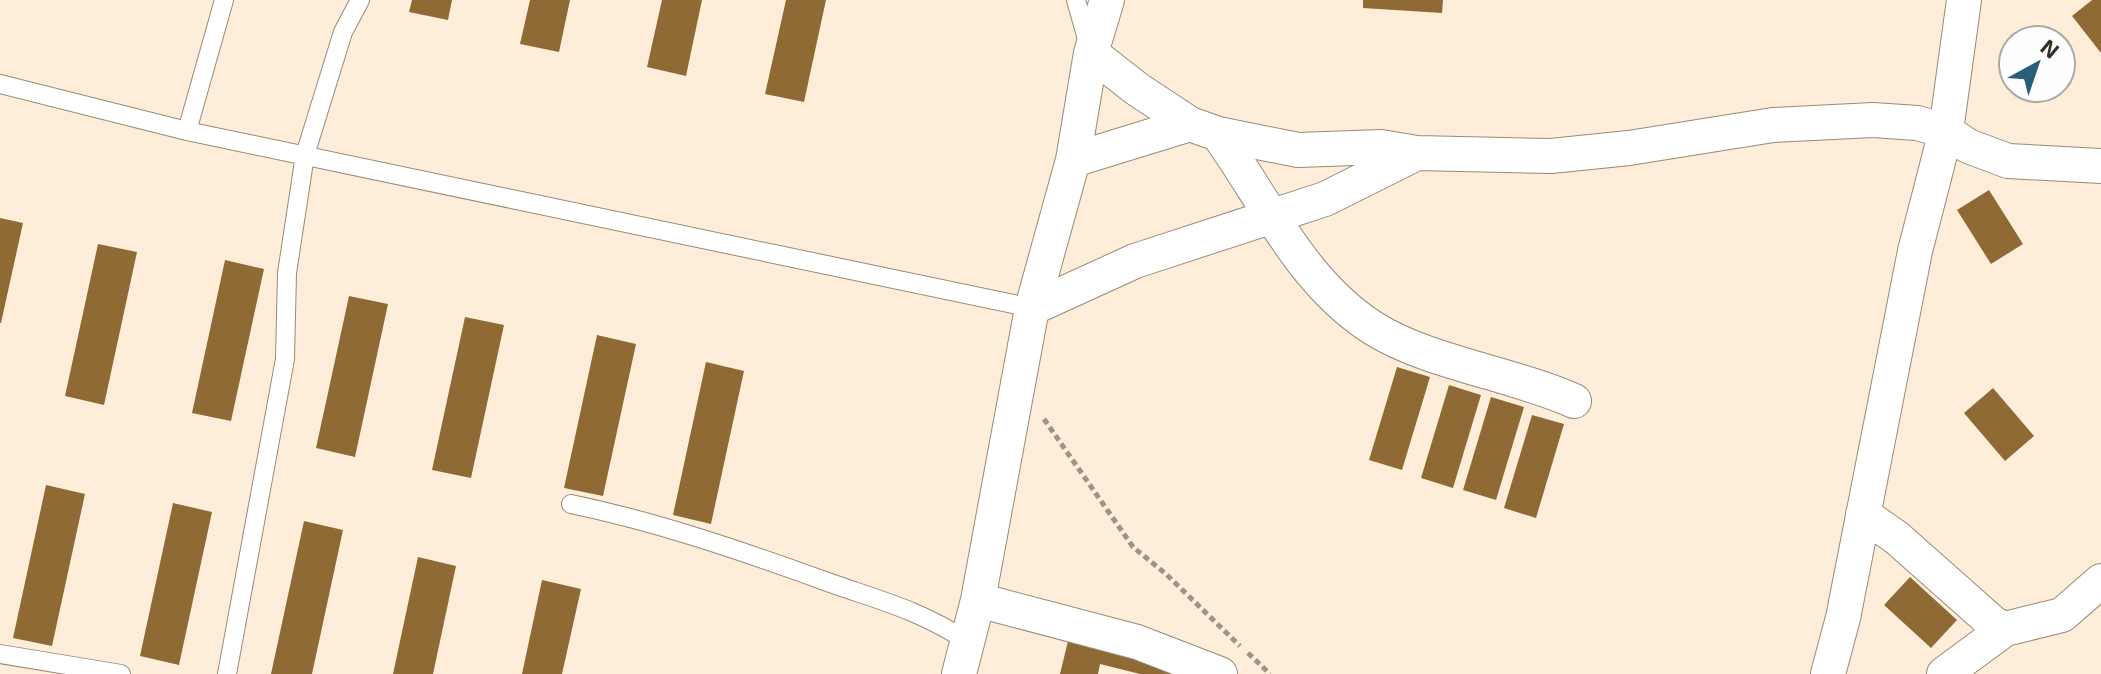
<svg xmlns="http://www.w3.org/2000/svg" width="2101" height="674" font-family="'Exo 2',sans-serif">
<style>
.building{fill:#8f6a34}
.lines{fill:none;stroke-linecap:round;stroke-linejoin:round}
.lane-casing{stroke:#988a77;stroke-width:20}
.street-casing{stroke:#988a77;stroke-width:36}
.path{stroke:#9f9385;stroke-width:5;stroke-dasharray:6 4;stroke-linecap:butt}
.lane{stroke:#fff;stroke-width:18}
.street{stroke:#fff;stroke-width:34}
</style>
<rect width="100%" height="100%" fill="#feeed9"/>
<!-- building -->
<path class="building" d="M 412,0 L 452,0 L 448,20 L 409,12 Z
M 530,0 L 570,0 L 559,52 L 520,44 Z
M 662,0 L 702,0 L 686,76 L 647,67 Z
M 786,0 L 826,0 L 804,102 L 765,94 Z
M 1363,0 L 1443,0 L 1442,13 L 1363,8 Z
M 2092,0 L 2101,0 L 2101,53 L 2072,16 Z
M 1989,190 L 2023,244 L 1991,264 L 1957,210 Z
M 0,218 L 23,223 L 1,323 L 0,323 Z
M 98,244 L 137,252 L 104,405 L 65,396 Z
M 225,260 L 264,269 L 231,421 L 192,413 Z
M 349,296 L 388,304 L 355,457 L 316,448 Z
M 465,317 L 504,325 L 471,478 L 432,470 Z
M 597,335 L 636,344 L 603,496 L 564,488 Z
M 706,362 L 744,371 L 711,524 L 673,515 Z
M 1397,367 L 1430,377 L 1402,470 L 1369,460 Z
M 1449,385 L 1481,395 L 1453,488 L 1421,478 Z
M 1993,388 L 2034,436 L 2005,461 L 1964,413 Z
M 1491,397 L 1524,407 L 1496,500 L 1463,490 Z
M 1532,415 L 1564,424 L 1536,518 L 1504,508 Z
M 46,485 L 85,494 L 52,646 L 13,638 Z
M 173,503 L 212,512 L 179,665 L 140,656 Z
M 304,521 L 343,530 L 312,674 L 271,674 Z
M 418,557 L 456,566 L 433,674 L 393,674 Z
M 1910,577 L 1957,620 L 1931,648 L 1884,605 Z
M 542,580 L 581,589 L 562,674 L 522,674 Z
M 1069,637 L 1179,665 L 1177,674 L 1140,674 L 1100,664 L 1098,674 L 1060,674 Z"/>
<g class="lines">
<!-- lane casing -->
<g class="lane-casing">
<path id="lane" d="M 1076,0 L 1089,46
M 0,84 L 187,131 L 1032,308
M 187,131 L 224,0
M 571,504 C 657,522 739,550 822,580 C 877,600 916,608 967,641
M 0,654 L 121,674
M 227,674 L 285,359 L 287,273 L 305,155 L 343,32 L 360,0"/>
</g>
<!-- street casing -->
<g class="street-casing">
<path id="street" d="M 1091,53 L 1137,89 L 1190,124 L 1218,134 L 1298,150 L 1381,147 L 1417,153 L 1551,156 L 1629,148 L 1773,125 L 1873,120 L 1917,123 L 1946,131 L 1968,146 L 2008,161 L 2101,166
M 1218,134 C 1266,201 1301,282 1373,328 C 1426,362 1514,374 1574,401
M 1073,160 L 1190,124
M 1032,308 L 1135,261 L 1325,199 L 1417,153
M 1863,514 L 1897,538 L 1994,624 L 2005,629
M 978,600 L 1137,642 L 1220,674
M 959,674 L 978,600 L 1032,308 L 1073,160 L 1091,53 L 1107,0
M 1828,674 L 1843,618 L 1915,251 L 1946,131 L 1964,0
M 1944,674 L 2005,629 L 2062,615 L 2101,581"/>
</g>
<!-- path -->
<path class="path" d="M 1044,419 L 1133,547 L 1166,574 L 1240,646
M 1248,653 L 1270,674"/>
<!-- lane -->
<use href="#lane" class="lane"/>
<!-- street -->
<use href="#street" class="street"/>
</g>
<!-- north arrow -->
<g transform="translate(2037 64) rotate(40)"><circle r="38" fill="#fefefe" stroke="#adaaa7" stroke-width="2"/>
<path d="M0-6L14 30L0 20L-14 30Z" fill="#275f79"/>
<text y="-12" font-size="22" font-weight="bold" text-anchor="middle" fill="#332d25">N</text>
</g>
</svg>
